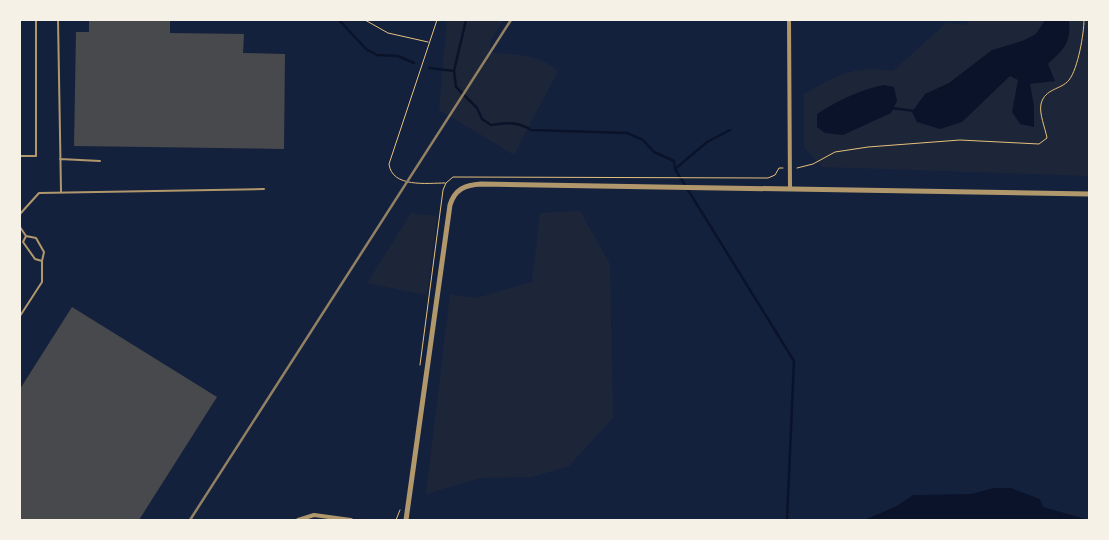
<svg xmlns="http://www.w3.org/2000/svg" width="1109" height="540" font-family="Lato,sans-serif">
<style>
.green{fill:#1d2539}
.water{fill:#0b132b}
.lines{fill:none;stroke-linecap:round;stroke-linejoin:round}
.stream{stroke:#0b132b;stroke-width:2.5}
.building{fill:#48494c}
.path{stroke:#e5c07b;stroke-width:1}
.service{stroke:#b1986c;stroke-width:2}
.minor{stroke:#b1986c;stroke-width:4}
.tertiary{stroke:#b1986c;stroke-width:5}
.rail{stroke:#918062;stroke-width:2.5}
</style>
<rect width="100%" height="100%" fill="#14213d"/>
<!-- green -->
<path class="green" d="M 447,20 L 504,20 L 491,40 L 489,53 C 512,53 541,55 558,71 L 514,155 L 439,110 Z
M 971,20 L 1089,20 L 1089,176 L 822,167 L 804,147 L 804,94 C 837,75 853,65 893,71 L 946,23 L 965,25 Z
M 580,211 L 610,264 L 613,418 L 569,466 L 532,477 L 480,478 L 426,494 L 450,294 L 476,298 L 532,282 L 540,213 Z
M 411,213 L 437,216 L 427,295 L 367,283 Z"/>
<!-- water -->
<path class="water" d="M 1045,20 L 1069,20 C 1071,44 1064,49 1048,64 L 1055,81 L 1030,84 L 1034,106 L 1034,127 L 1020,124 L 1012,112 L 1018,80 L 1010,76 L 962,122 L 940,129 L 917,122 L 912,112 L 925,94 L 949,83 L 992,50 L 1022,41 L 1036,34 Z
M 884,85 L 894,87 L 897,101 L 891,113 L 843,135 L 825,133 L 817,127 L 817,114 C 839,100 859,90 884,85 Z
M 994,488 L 1011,488 L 1040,499 L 1043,507 L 1089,520 L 864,520 L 897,506 L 913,495 L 971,494 Z"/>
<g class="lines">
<!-- stream -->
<path class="stream" d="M 339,20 L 366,49 L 377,55 L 398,56 L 414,63
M 466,20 L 454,71 L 456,87 L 477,108 L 482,119 L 491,125 C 507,123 517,121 531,130 L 627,133 L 643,140 L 654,152 L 674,161 L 675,169 L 794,361 L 787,520
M 429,68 L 454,71
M 891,108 L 915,111
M 675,169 L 707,142 L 730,130"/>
</g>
<!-- building -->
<path class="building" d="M 89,20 L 170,20 L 170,33 L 244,34 L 243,53 L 285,54 L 284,149 L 74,146 L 76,32 L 89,32 Z
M 72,307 L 217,397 L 139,520 L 20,520 L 20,389 Z"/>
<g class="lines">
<!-- path -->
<path class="path" d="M 365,20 L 388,33 L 428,42
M 437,20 L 389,164 C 392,188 427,183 445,183
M 797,168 L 813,164 L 835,152 L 868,147 L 960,140 L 1039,144 L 1047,138 C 1045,127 1039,114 1041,104 C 1045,88 1061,90 1069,80 C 1078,69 1084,33 1084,20
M 420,365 L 443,190 L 446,183 L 453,177 L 768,178 L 775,175 L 779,168 L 783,168
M 396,520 L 400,510"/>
<!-- service -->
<path class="service" d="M 58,20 L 61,191
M 20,156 L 36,156 L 36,20
M 60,159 L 100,161
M 20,214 L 39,193 L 264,189
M 20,227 L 26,236 L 36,238 L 44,252 L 42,261 L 42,282 L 20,316
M 26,236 L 23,242 L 35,259 L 42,261"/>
<!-- minor -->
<path class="minor" d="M 789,20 L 790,189
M 298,520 L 314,515 L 351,520"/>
<!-- tertiary -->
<path class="tertiary" d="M 406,520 L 450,205 C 455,189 465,185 481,184 L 1089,194"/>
<!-- rail -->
<path class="rail" d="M 190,520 L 511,20"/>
</g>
<!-- border -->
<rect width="1109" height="540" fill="none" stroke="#f6f1e7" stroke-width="42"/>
</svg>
